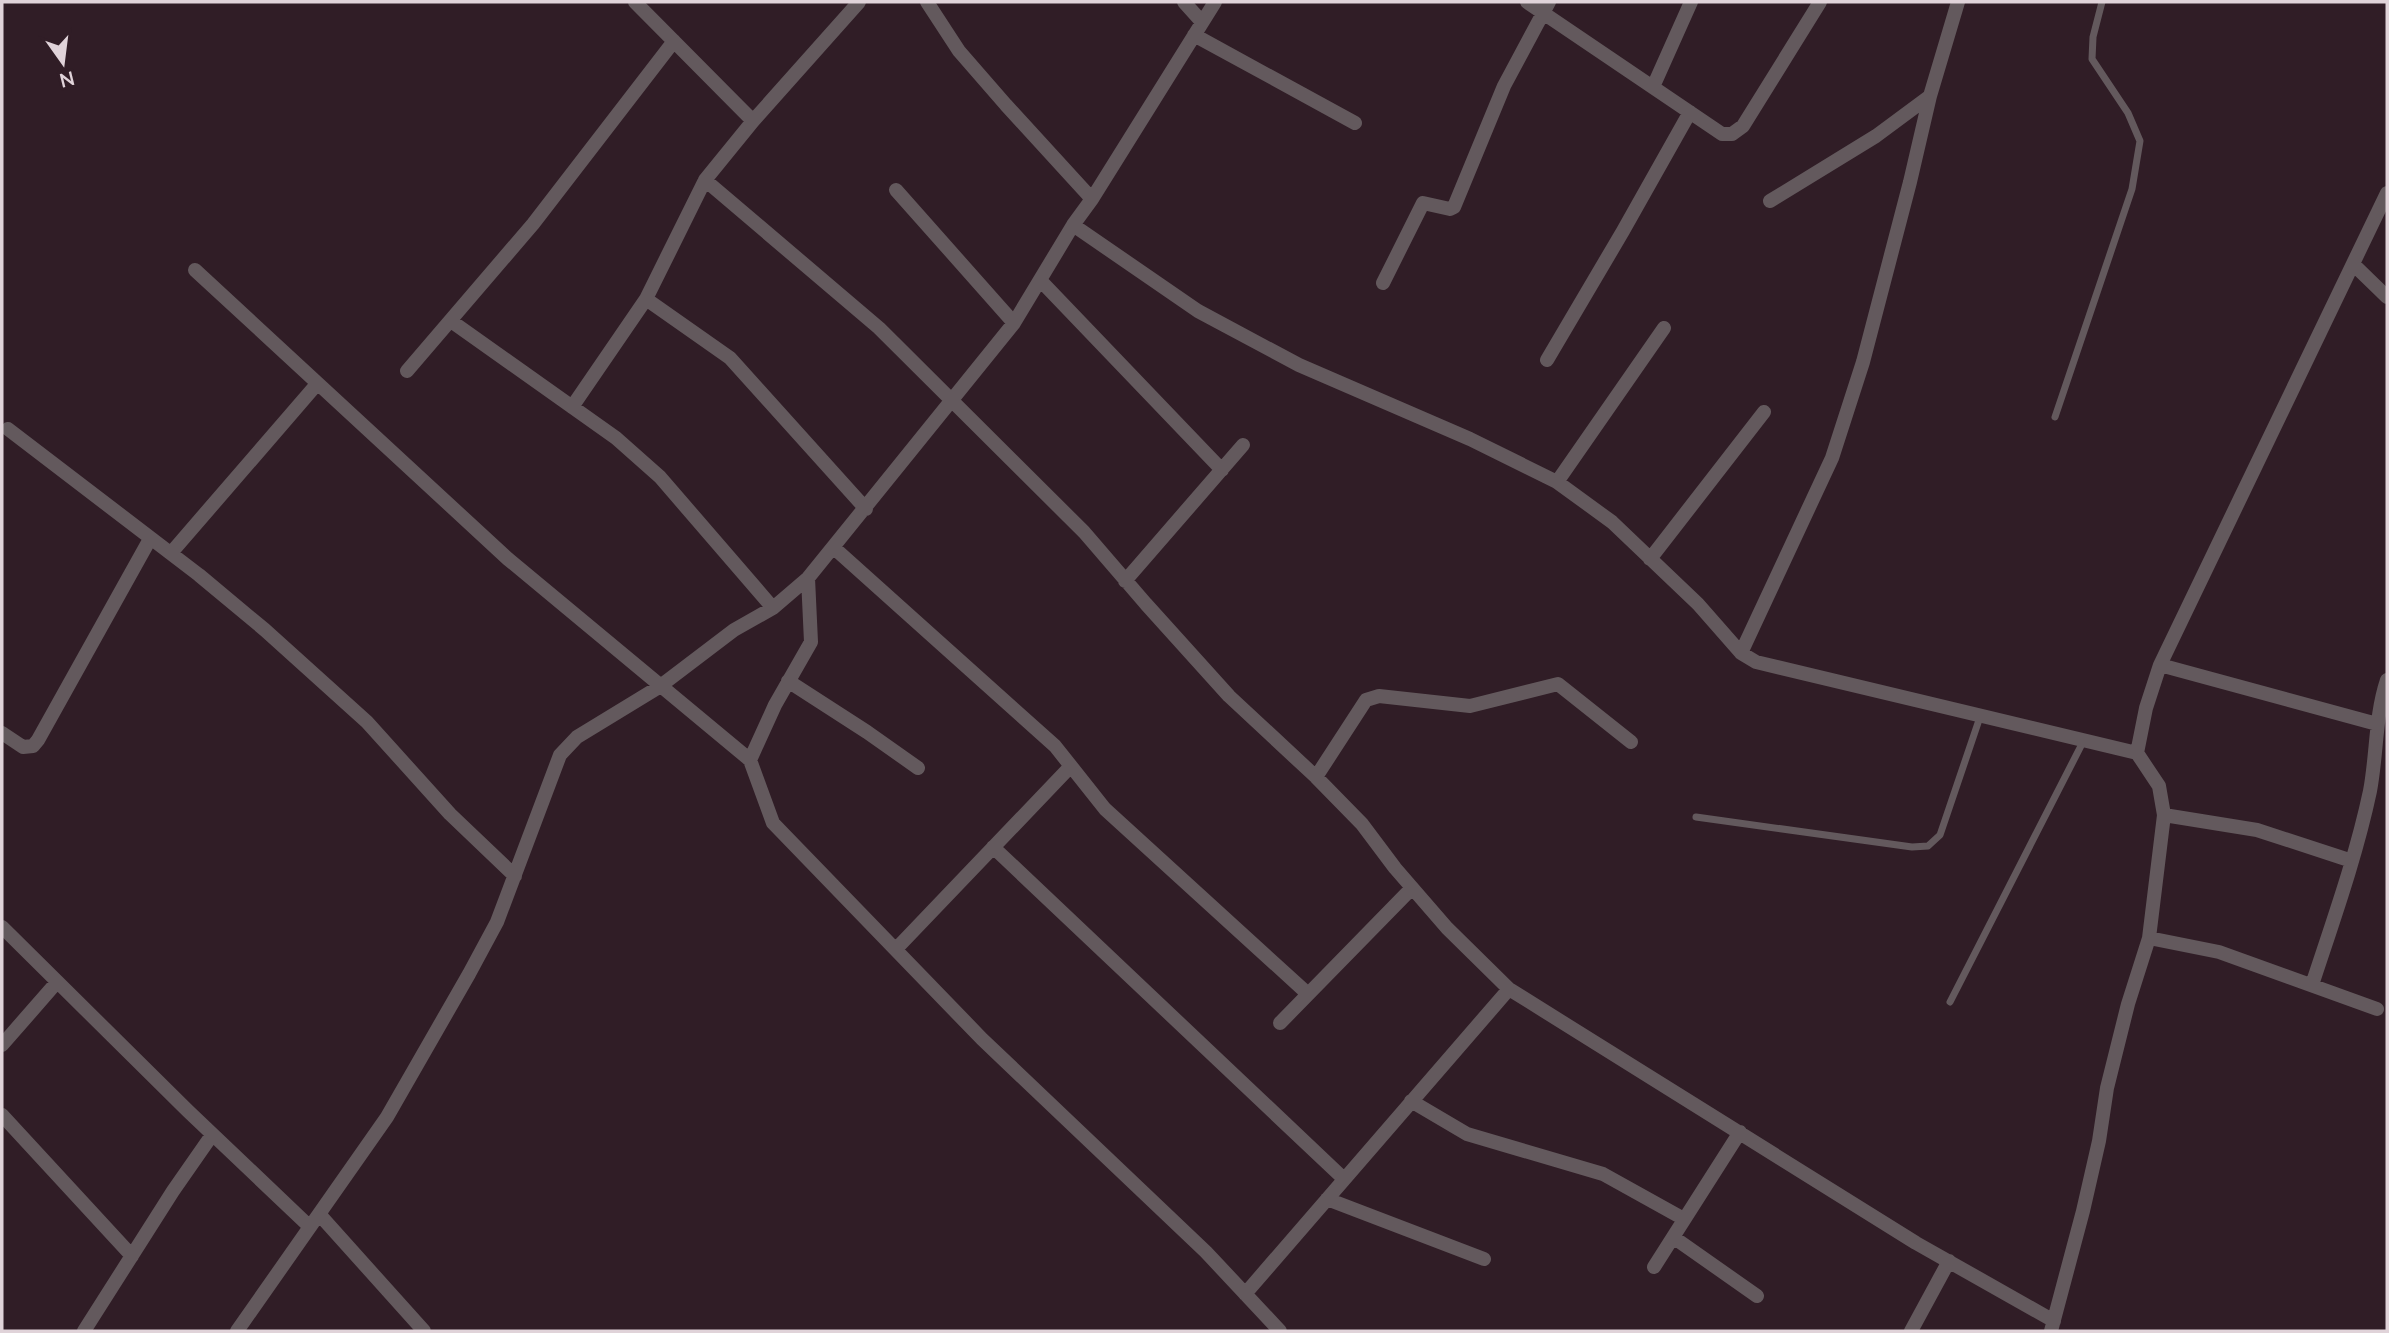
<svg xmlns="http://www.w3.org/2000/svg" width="2389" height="1333" font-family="Lato,sans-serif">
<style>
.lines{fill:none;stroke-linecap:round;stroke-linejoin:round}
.service{stroke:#63595d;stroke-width:7}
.minor{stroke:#63595d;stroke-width:14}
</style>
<rect width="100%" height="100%" fill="#301d26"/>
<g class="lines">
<!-- service -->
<path class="service" d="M 2055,417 L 2132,189 L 2140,141 L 2128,113 L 2092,59 L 2093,37 L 2102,2
M 1696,817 L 1912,847 L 1928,846 L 1940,835 L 1980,717
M 1950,1002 L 2084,740"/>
<!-- minor -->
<path class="minor" d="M 635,2 L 753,121
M 927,2 L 959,51 L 1006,105 L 1092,199
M 1184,2 L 1202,22
M 1527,2 L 1722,134 L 1732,134 L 1743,126 L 1820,2
M 1194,35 L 1355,123
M 1653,87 L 1691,2
M 705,180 L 879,328 L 1084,532 L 1146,604 L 1229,696 L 1316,777 L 1362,824 L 1395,868 L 1447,928 L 1509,989 L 1916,1243 L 2054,1321
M 896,190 L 1014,323
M 1770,201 L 1876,136 L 1930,96
M 1073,225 L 1198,311 L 1299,365 L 1470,439 L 1557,482 L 1612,522 L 1698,604 L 1741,653 L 1756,662 L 2137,753 L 2159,786 L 2164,815 L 2149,938 L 2128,1004 L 2107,1088 L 2099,1141 L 2083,1211 L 2051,1331
M 2353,264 L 2387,297
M 195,270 L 508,559 L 750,760 L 773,823 L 982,1039 L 1206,1252 L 1280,1331
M 1040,280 L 1222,470
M 1383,283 L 1423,203 L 1450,209 L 1454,207 L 1504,86 L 1549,2
M 646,299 L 730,358 L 866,509
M 451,321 L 616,438 L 660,477 L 773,608
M 1547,360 L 1623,231 L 1690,112
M 407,371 L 533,224 L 674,41
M 572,407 L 646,299 L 705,180 L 753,121 L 859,2
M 8,429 L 199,575 L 265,630 L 367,722 L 450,814 L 515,876
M 1557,482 L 1664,328
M 833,547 L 1055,746 L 1105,809 L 1308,994
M 171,553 L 317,384
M 1650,559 L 1764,412
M 1125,581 L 1243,445
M 1741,653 L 1832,458 L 1863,362 L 1910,182 L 1930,96 L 1958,2
M 2160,665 L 2377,724
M 788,681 L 867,732 L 918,768
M 2,733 L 23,747 L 33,746 L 38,740 L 150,539
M 2137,753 L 2146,708 L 2160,665 L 2387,193
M 750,760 L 775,705 L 811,642 L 808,578
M 1316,777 L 1366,700 L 1379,696 L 1470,706 L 1558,684 L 1631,742
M 2164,815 L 2257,830 L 2352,861
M 993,847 L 1344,1179
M 2,927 L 188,1111 L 310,1227
M 2149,938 L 2219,952 L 2377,1009
M 896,949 L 1071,766
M 2312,985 C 2333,921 2356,857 2370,791 C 2377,754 2375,716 2387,680
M 1280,1023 L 1412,888
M 2,1045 L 57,982
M 1411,1101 L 1467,1134 L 1603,1174 L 1684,1219
M 2,1115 L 132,1256
M 1327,1199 L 1484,1259
M 319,1214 L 424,1331
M 1673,1237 L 1757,1296
M 1654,1267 L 1740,1132
M 1245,1294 L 1509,989
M 84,1331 L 173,1191 L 212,1135
M 237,1331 L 387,1117 L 469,974 L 497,922 L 560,755 L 577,737 L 659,687 L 734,630 L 773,608 L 808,578 L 1014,323 L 1073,225 L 1092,199 L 1215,2
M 1911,1331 L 1949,1261"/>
</g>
<!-- border -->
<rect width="2389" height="1333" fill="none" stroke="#e0d3d9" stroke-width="7"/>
<!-- north arrow -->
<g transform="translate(63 63) rotate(166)" stroke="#301d26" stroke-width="5" paint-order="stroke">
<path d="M0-5L12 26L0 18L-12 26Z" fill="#e0d3d9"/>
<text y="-10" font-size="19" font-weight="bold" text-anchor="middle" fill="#e0d3d9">N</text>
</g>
</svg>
